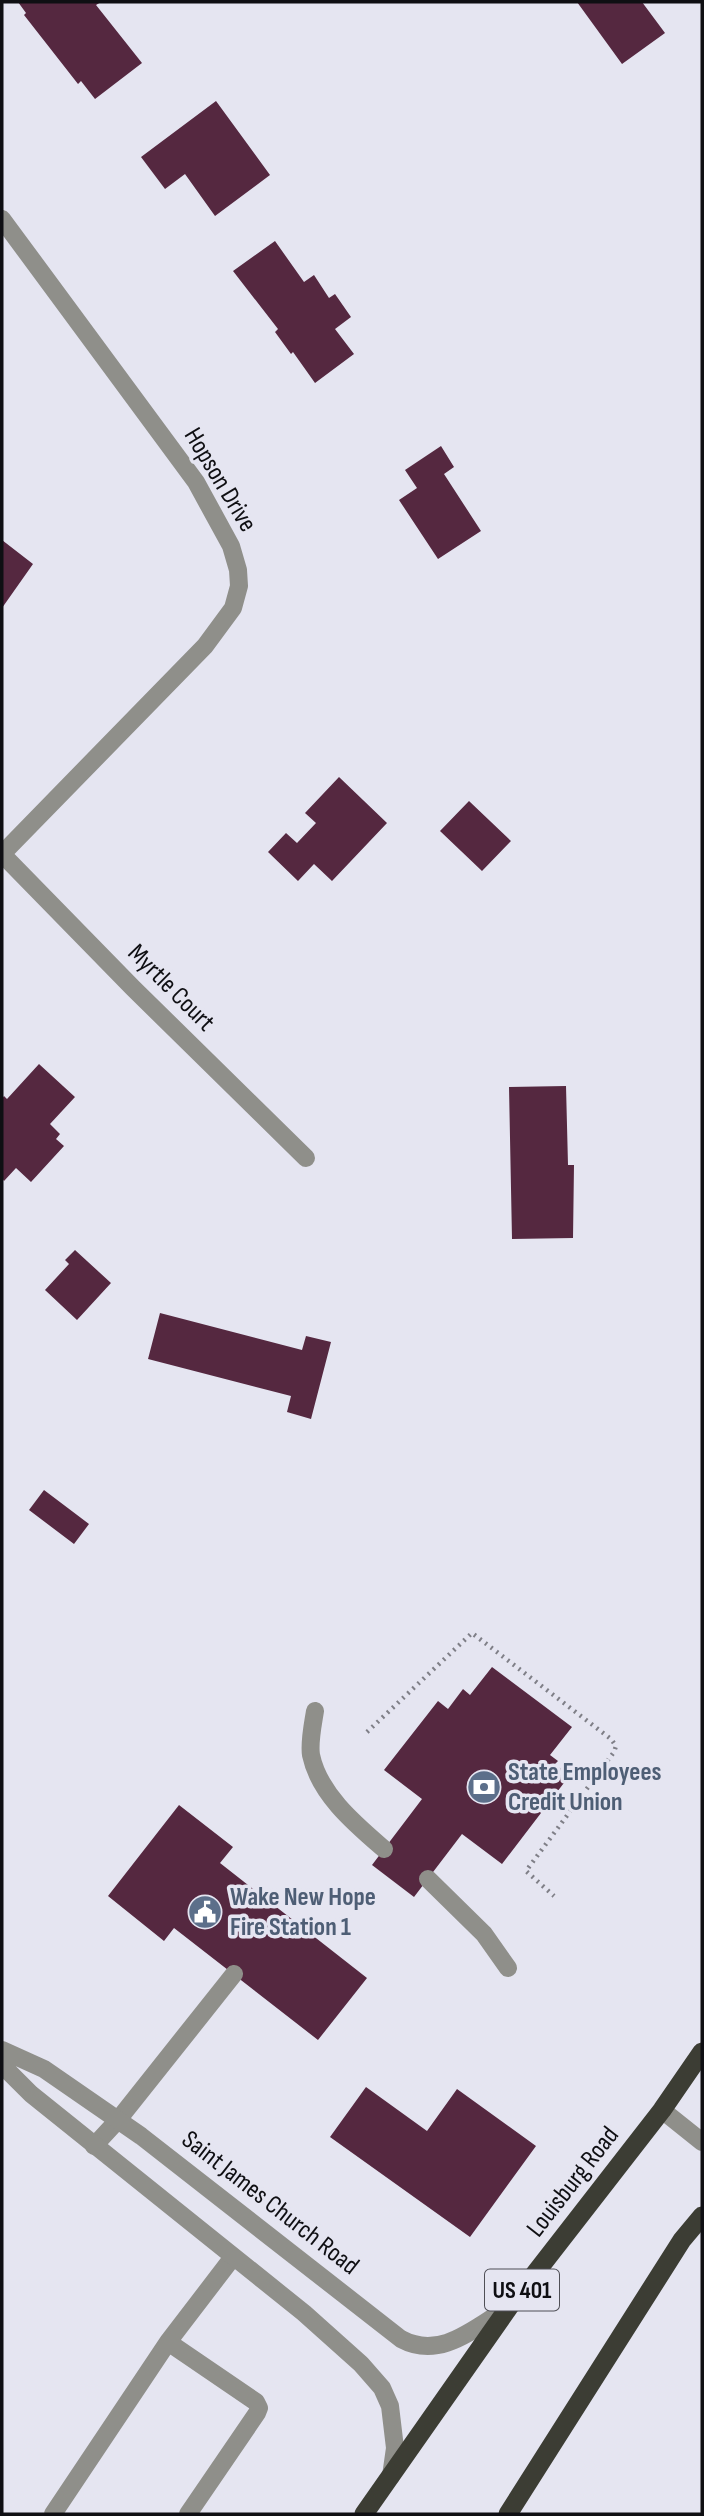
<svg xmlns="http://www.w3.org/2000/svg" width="704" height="2516" font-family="'Sofia Sans Condensed',sans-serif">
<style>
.building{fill:#552840}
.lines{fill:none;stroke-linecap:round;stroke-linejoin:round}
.path{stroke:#7f7f87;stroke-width:4.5;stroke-dasharray:2 5;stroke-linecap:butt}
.service{stroke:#8f8f8a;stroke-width:18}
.minor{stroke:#8f8f8a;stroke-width:18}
.tertiary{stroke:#8f8f8a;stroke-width:18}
.trunk{stroke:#3c3d34;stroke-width:19}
.labels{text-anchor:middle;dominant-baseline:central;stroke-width:7;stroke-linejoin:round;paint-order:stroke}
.shield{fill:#e5e5f1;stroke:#4f4f56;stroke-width:2}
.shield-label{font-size:24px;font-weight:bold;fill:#0f0f13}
.street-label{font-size:26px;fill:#0f0f13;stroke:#e5e5f1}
.service-label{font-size:26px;font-weight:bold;fill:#4e5e75;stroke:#e5e5f1;text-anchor:start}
</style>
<rect width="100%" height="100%" fill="#e5e5f1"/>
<!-- building -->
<path class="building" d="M 18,2 L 101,2 L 96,5 L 142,63 L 95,99 L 81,81 L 78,84 L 24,15 L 26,13 Z
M 577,2 L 642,2 L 665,33 L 622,64 Z
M 216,101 L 270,175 L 215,216 L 185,174 L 165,189 L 141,157 Z
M 275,241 L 304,282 L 314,275 L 329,298 L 335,294 L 351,317 L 335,329 L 354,354 L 315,383 L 293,352 L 291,354 L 275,332 L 278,329 L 233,271 Z
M 441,446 L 454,467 L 444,474 L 481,531 L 438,559 L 399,500 L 417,488 L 405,470 Z
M 2,540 L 33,564 L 2,608 Z
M 339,777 L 387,823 L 332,881 L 314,864 L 298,881 L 268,852 L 286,833 L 297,843 L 316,823 L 305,813 Z
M 469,801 L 511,841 L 482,871 L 440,831 Z
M 39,1064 L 75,1097 L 50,1124 L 60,1134 L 56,1139 L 64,1146 L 31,1182 L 16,1168 L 4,1181 L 2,1178 L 2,1099 L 4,1096 L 7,1099 Z
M 566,1086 L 568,1165 L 574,1165 L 573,1238 L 512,1239 L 509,1087 Z
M 75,1250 L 111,1283 L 77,1320 L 45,1290 L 69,1264 L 65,1260 Z
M 160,1313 L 302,1350 L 306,1336 L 331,1342 L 311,1419 L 287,1412 L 291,1396 L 148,1359 Z
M 44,1490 L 89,1524 L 74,1544 L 29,1510 Z
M 492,1667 L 572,1727 L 550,1755 L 558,1761 L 555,1764 L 570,1775 L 502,1864 L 462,1834 L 414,1897 L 372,1865 L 422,1799 L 384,1770 L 438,1701 L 448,1709 L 463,1689 L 470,1695 Z
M 179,1805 L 233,1847 L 220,1863 L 367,1978 L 318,2040 L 174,1928 L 164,1941 L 108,1896 Z
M 366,2087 L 427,2131 L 457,2089 L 536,2146 L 470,2237 L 330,2137 Z"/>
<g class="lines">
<!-- path -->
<path class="path" d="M 367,1732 L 472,1633 L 611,1739 L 616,1746 L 614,1752 L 526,1871 L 554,1896"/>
<!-- service -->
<path class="service" d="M 315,1711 C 313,1724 309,1742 311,1755 C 319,1794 355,1824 384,1849
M 428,1879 L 484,1934 L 508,1968
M 94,2146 L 118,2120 L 234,1974
M 168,2342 L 233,2257
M 53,2514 L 168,2342 L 256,2402 L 259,2408 L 257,2413 L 188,2514"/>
<!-- minor -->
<path class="minor" d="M 2,219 L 196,482 L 231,546 L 238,570 L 239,586 L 233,608 L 205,646 L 2,854 L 133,988 L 306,1158
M 2,2050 L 44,2069 L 141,2136 L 401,2339 C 440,2360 473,2329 506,2309
M 2,2065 L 31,2094 L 304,2313 L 361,2364 L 382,2388 L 390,2406 L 395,2448 L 391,2476"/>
<!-- tertiary -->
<path class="tertiary" d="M 662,2110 L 702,2142"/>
<!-- trunk -->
<path class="trunk" d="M 364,2514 L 509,2307 L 662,2110 L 702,2052
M 508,2514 L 682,2240 L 702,2216"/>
</g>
<!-- icons -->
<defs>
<g id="bank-disc" transform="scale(1.75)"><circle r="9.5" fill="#5c6f8a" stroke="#e5e5f1"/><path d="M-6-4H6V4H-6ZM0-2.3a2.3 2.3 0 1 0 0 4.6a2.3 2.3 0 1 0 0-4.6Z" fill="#fff"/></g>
<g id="civic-disc" transform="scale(1.75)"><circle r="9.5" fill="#5c6f8a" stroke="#e5e5f1"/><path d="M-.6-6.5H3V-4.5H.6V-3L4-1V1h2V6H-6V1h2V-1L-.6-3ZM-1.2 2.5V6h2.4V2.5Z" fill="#fff"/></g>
</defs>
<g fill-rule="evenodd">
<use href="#bank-disc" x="484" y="1787"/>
<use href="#civic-disc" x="205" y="1912"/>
</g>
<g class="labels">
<!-- shield labels -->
<rect class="shield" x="485" y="2269.5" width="74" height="41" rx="5"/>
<g class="shield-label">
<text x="522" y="2290">US 401</text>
</g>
<!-- street labels -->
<g class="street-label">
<text transform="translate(220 480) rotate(59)">Hopson Drive</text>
<text transform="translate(171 988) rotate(45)">Myrtle Court</text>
<text transform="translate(573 2182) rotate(-52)">Louisburg Road</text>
<text transform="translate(270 2203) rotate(38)">Saint James Church Road</text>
</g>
<!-- service labels -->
<g class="service-label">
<text x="508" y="1772">State Employees<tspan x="508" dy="30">Credit Union</tspan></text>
<text x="230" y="1897">Wake New Hope<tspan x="230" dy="30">Fire Station 1</tspan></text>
</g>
</g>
<!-- border -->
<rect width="704" height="2516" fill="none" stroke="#0f0f13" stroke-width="7"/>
</svg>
